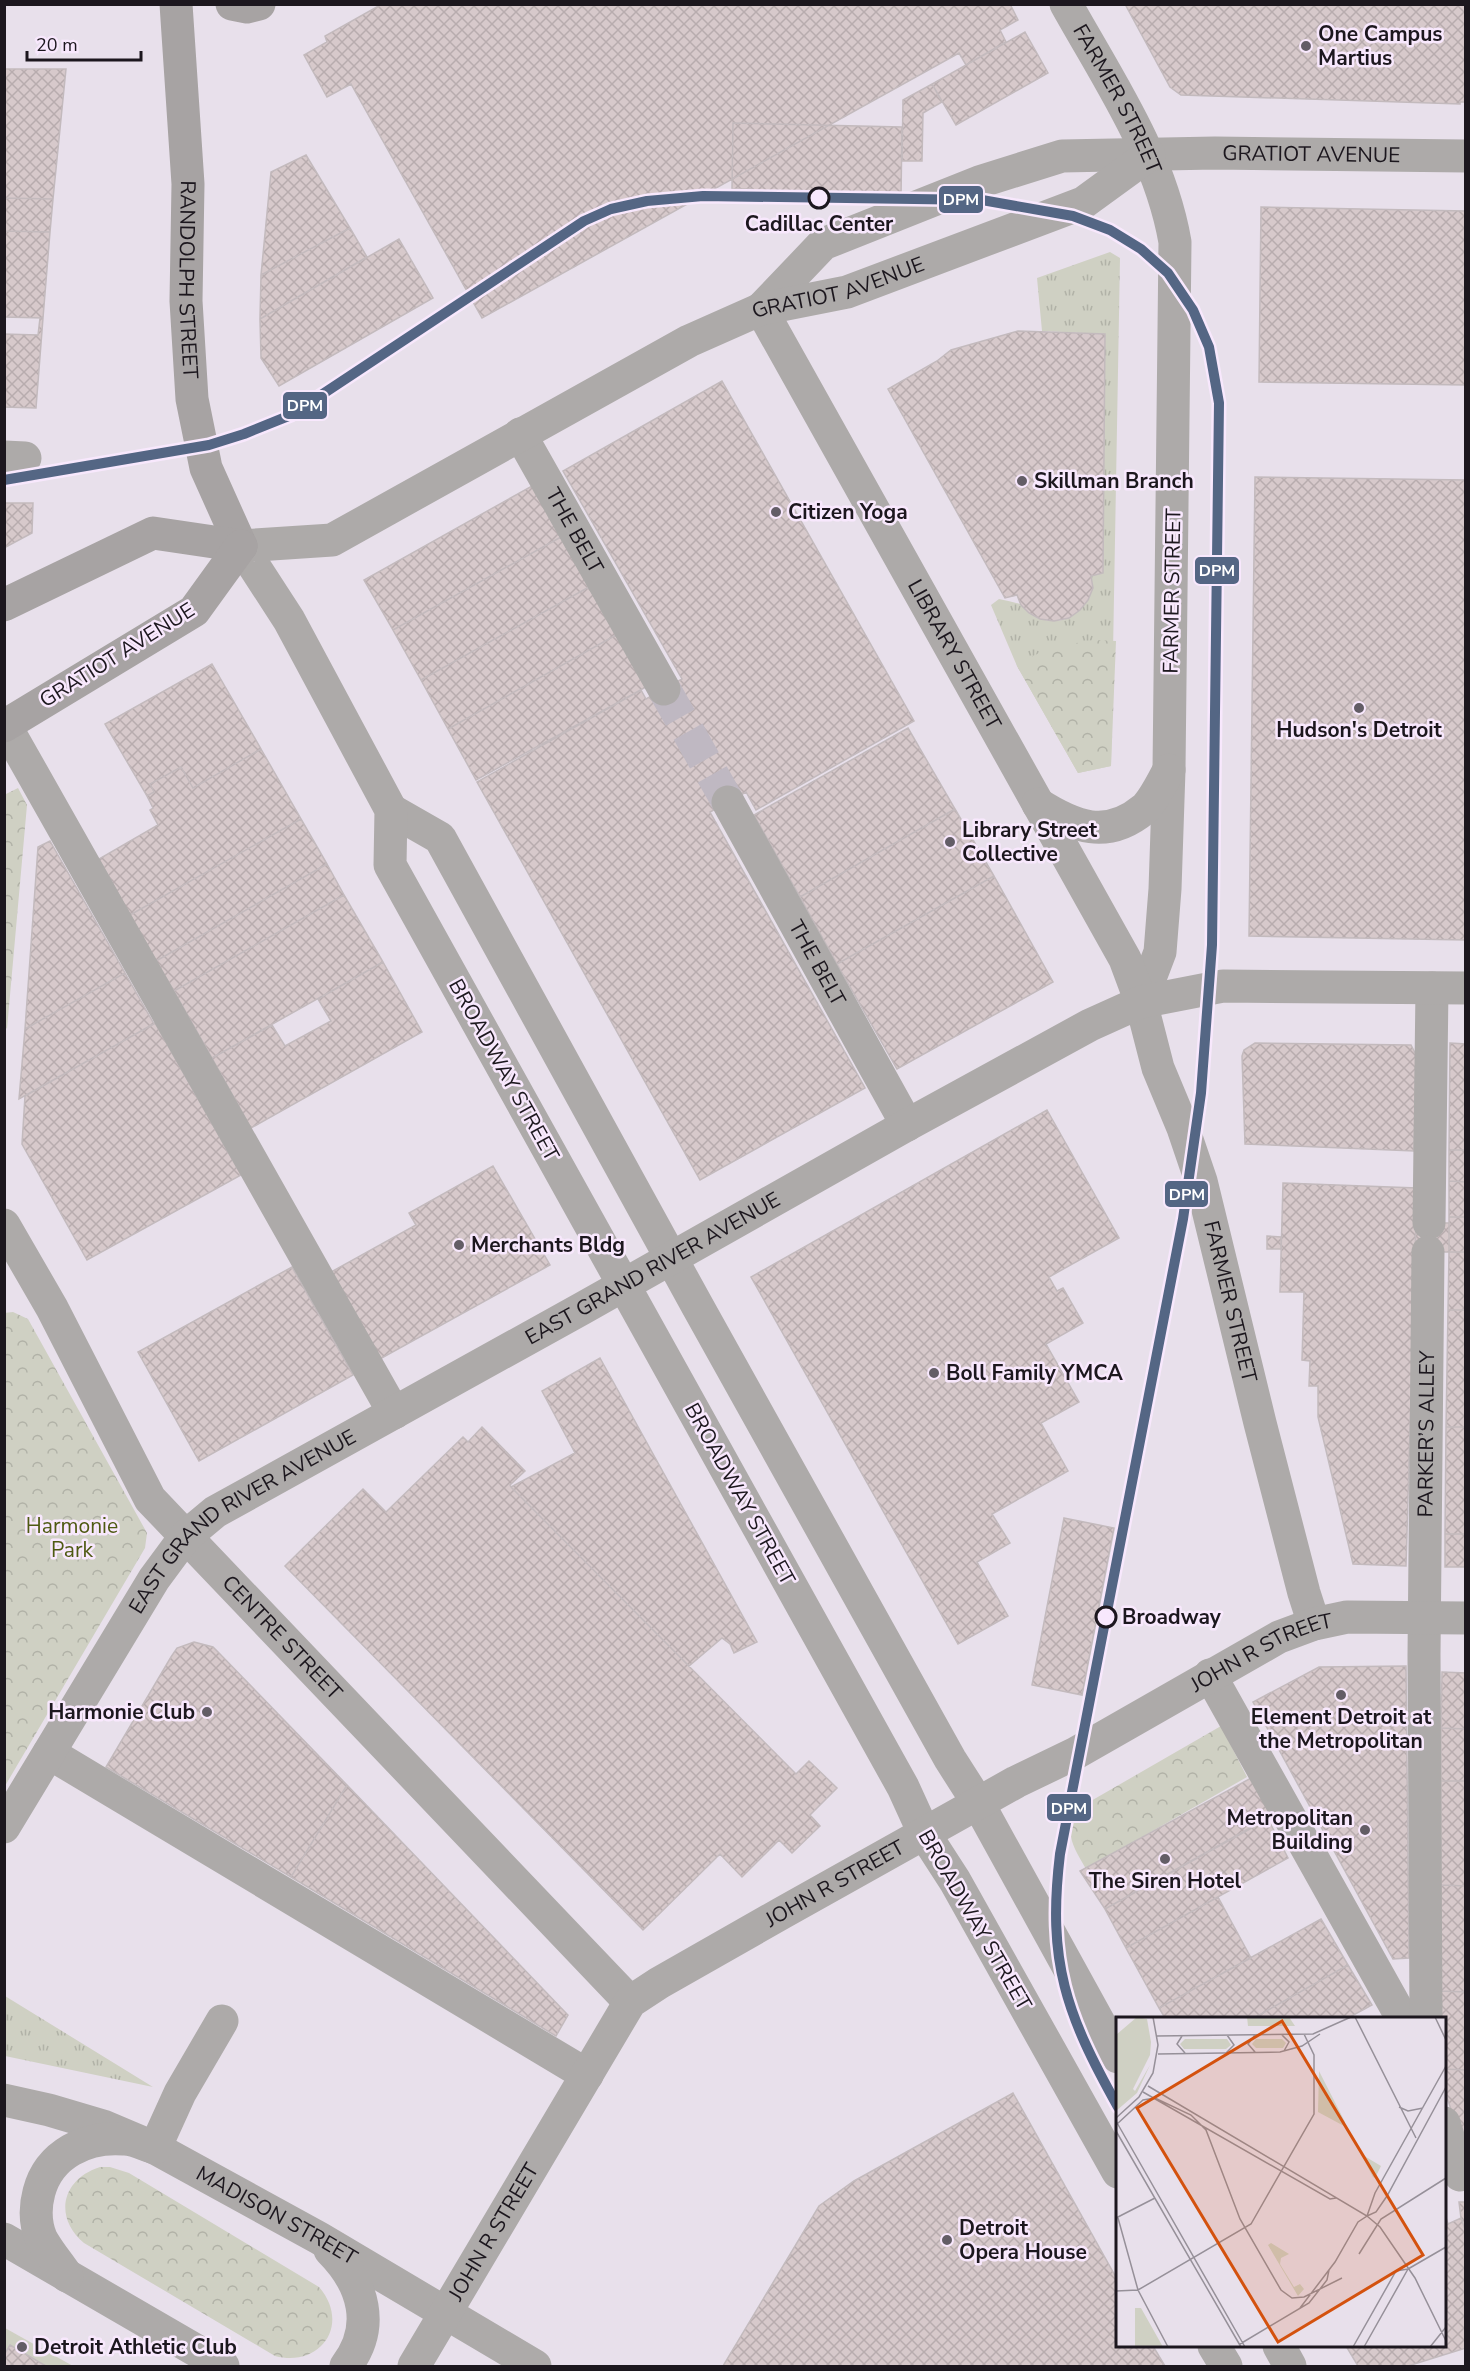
<svg xmlns="http://www.w3.org/2000/svg" width="1470" height="2371" font-family="'Nunito Sans',sans-serif">
<style>
.grass{fill:url(#grass-tufts)}
.park{fill:url(#park-crowns)}
.pitch{fill:#cfd0c3}
.building{fill:url(#building-cross-hatch);stroke:#c3babd;stroke-width:1.5}
.lines{fill:none;stroke-linecap:round;stroke-linejoin:round}
.minor-tunnel{stroke:#bfb8c2;stroke-width:33;stroke-dasharray:33 16;stroke-linecap:butt}
.minor{stroke:#adaaa9;stroke-width:33}
.major{stroke:#a7a3a3;stroke-width:33}
.rail-1-casing{stroke:#f8e8fd;stroke-width:15}
.rail-1{stroke:#546684;stroke-width:10}
.poi-dot{fill:#635d66;stroke:#f8e8fd;stroke-width:2}
.stop-dot{fill:#f8e8fd;stroke:#1c171e;stroke-width:3}
.labels{text-anchor:middle;dominant-baseline:central;stroke-width:5;stroke-linejoin:round;paint-order:stroke}
.poi-label{font-size:21px;font-weight:bold;fill:#1c171e;stroke:#f8e8fd;text-anchor:start}
.street-label{font-size:21px;fill:#1c171e;stroke:#f8e8fd}
.stop-label{font-size:21px;font-weight:bold;fill:#1c171e;stroke:#f8e8fd}
.park-label{font-size:21px;fill:#4e5a12;stroke:#f8e8fd}
.inset-road{fill:none;stroke:#969099;stroke-width:1.5}
.view{fill:#d4520e;fill-opacity:0.15;stroke:#d4520e;stroke-width:3}
.inset-edge{fill:none;stroke:#1c171e;stroke-width:3}
.line-badge{stroke:#f8e8fd;stroke-width:2}
.badge-label{font-size:16px;text-anchor:middle;font-weight:bold;fill:#fff}
</style>
<defs>
<pattern id="grass-tufts" width="24" height="20" patternUnits="userSpaceOnUse" patternTransform="scale(1.5)"><rect width="24" height="20" fill="#cfd0c3"/><path d="M3 7l-1-3M5 7V3M7 7l1-3M15 17l-1-3M17 17v-4M19 17l1-3" fill="none" stroke="#b1b2a7"/></pattern>
<pattern id="park-crowns" width="20" height="18" patternUnits="userSpaceOnUse" patternTransform="scale(1.5)"><rect width="20" height="18" fill="#cfd0c3"/><path d="M2 6a3 3 0 1 1 6 0M12 15a3 3 0 1 1 6 0" fill="none" stroke="#b1b2a7"/></pattern>
<pattern id="building-cross-hatch" width="8" height="8" patternUnits="userSpaceOnUse" patternTransform="scale(1.5)"><rect width="8" height="8" fill="#d7c9cb"/><path d="M0 0l8 8M0 8l8-8" fill="none" stroke="#b8acae"/></pattern>
</defs>
<rect width="100%" height="100%" fill="#e8e0eb"/>
<!-- grass -->
<path class="grass" d="M 1110,252 L 1120,258 L 1111,766 L 1078,773 L 1017,666 L 991,605 L 999,599 C 1006,601 1016,602 1022,605 C 1028,610 1032,617 1041,619 C 1070,628 1095,604 1091,576 L 1103,573 L 1105,334 L 1042,331 L 1037,278 Z
M 4,1996 L 5,1996 L 153,2087 L 5,2056 Z"/>
<!-- park -->
<path class="park" d="M 1094,640 L 1116,641 L 1111,766 L 1078,773 L 1017,666 L 1047,648 Z
M 18,788 L 27,805 L 7,1029 L 4,1025 L 4,795 Z
M 13,1312 L 28,1319 L 147,1533 L 145,1548 L 5,1786 L 4,1313 Z
M 1221,1726 L 1247,1777 L 1086,1869 C 1073,1846 1064,1835 1077,1809 Z
M 100,2167 L 110,2167 L 129,2173 L 319,2287 C 351,2324 321,2368 275,2356 L 84,2243 C 53,2217 62,2179 100,2167 Z"/>
<!-- pitch -->
<path class="pitch" d="M 5,2328 L 73,2366 L 5,2366 Z"/>
<!-- building -->
<path class="building" d="M 382,4 L 1010,4 L 1018,20 L 1000,30 L 1006,42 L 966,65 L 959,53 L 482,318 L 351,84 L 327,97 L 304,55 L 327,42 L 325,36 Z
M 1125,4 L 1466,4 L 1466,102 L 1460,102 L 1460,104 L 1181,95 L 1170,87 Z
M 1025,32 L 1048,73 L 956,125 L 932,84 Z
M 4,69 L 66,69 L 53,199 L 4,198 Z
M 932,84 L 942,102 L 923,113 L 922,161 L 902,161 L 903,100 Z
M 733,123 L 902,127 L 901,198 L 751,195 L 752,189 L 732,189 Z
M 306,155 L 350,228 L 261,275 L 271,172 Z
M 4,198 L 53,199 L 50,232 L 4,231 Z
M 1261,207 L 1466,211 L 1466,385 L 1259,382 Z
M 350,228 L 367,257 L 260,319 L 261,275 Z
M 4,231 L 50,232 L 43,318 L 4,317 Z
M 399,239 L 433,298 L 279,386 L 261,358 L 260,319 Z
M 40,318 L 43,318 L 36,408 L 4,407 L 4,334 L 38,335 Z
M 1018,331 L 1105,334 L 1103,573 L 1091,576 L 1093,588 L 1088,600 L 1080,610 L 1069,618 L 1054,621 L 1040,619 L 1029,613 L 1021,605 L 1017,595 L 1005,598 L 888,389 L 937,361 L 951,350 Z
M 722,381 L 914,721 L 756,810 L 746,792 L 710,812 L 865,1088 L 700,1180 L 477,782 L 641,690 L 646,699 L 682,679 L 563,471 Z
M 1255,477 L 1466,480 L 1466,940 L 1249,936 Z
M 532,486 L 561,537 L 393,630 L 364,580 Z
M 4,503 L 33,503 L 32,533 L 4,548 Z
M 561,537 L 589,587 L 421,680 L 393,630 Z
M 589,587 L 616,635 L 448,729 L 421,680 Z
M 616,635 L 646,687 L 476,780 L 448,729 Z
M 212,664 L 261,749 L 193,788 L 181,767 L 150,784 L 154,792 L 147,796 L 105,724 Z
M 908,728 L 955,809 L 800,897 L 754,815 Z
M 261,749 L 301,819 L 130,915 L 99,859 L 158,825 L 150,810 L 153,808 L 147,796 L 154,792 L 150,784 L 181,767 L 193,788 Z
M 955,809 L 994,876 L 837,964 L 800,897 Z
M 301,819 L 327,864 L 156,961 L 130,915 Z
M 50,841 L 125,973 L 25,1029 L 38,847 Z
M 327,864 L 344,895 L 174,991 L 156,961 Z
M 994,876 L 1053,982 L 897,1069 L 837,964 Z
M 344,895 L 383,962 L 212,1058 L 174,991 Z
M 383,962 L 422,1032 L 251,1128 L 212,1058 L 272,1025 L 285,1046 L 331,1021 L 318,999 Z
M 125,973 L 154,1024 L 19,1099 L 25,1029 Z
M 155,1023 L 241,1175 L 87,1260 L 22,1144 L 25,1096 Z
M 1255,1043 L 1411,1045 L 1416,1055 L 1414,1151 L 1245,1144 L 1242,1056 L 1244,1050 Z
M 1450,1043 L 1466,1044 L 1466,1150 L 1449,1150 Z
M 1047,1110 L 1119,1238 L 1049,1277 L 1057,1291 L 1063,1288 L 1083,1323 L 1046,1344 L 1079,1402 L 1041,1423 L 1068,1471 L 992,1514 L 1010,1543 L 977,1562 L 1008,1616 L 958,1644 L 751,1277 Z
M 1449,1150 L 1466,1150 L 1466,1182 L 1449,1181 Z
M 493,1166 L 550,1265 L 380,1359 L 331,1272 L 416,1225 L 409,1213 Z
M 1449,1181 L 1466,1182 L 1466,1217 L 1449,1217 Z
M 1283,1183 L 1417,1188 L 1406,1566 L 1353,1564 L 1318,1417 L 1318,1386 L 1309,1386 L 1310,1361 L 1302,1360 L 1304,1292 L 1280,1292 Z
M 1449,1217 L 1466,1217 L 1466,1252 L 1449,1252 Z
M 1416,1223 L 1449,1223 L 1449,1252 L 1415,1252 Z
M 1267,1236 L 1281,1237 L 1281,1249 L 1267,1249 Z
M 1449,1252 L 1466,1252 L 1466,1310 L 1448,1310 Z
M 292,1267 L 353,1375 L 199,1461 L 138,1352 Z
M 1448,1310 L 1466,1310 L 1466,1427 L 1446,1427 Z
M 600,1358 L 757,1642 L 734,1653 L 730,1644 L 722,1638 L 689,1666 L 511,1487 L 575,1453 L 542,1391 Z
M 482,1427 L 525,1471 L 510,1485 L 511,1487 L 796,1774 L 809,1761 L 837,1788 L 810,1815 L 820,1826 L 792,1853 L 779,1840 L 742,1877 L 720,1854 L 643,1930 L 285,1566 L 363,1489 L 386,1512 L 463,1437 L 468,1442 Z
M 1446,1427 L 1466,1427 L 1466,1534 L 1445,1534 Z
M 1064,1518 L 1114,1528 L 1082,1695 L 1032,1685 Z
M 1445,1534 L 1466,1534 L 1466,1567 L 1445,1567 Z
M 194,1642 L 213,1647 L 220,1654 L 347,1785 L 291,1877 L 106,1767 L 171,1657 L 177,1648 Z
M 1406,1666 L 1409,1958 L 1393,1959 L 1253,1702 L 1319,1667 Z
M 1442,1672 L 1466,1673 L 1466,1729 L 1441,1728 Z
M 1441,1728 L 1466,1729 L 1466,1781 L 1441,1781 Z
M 1253,1777 L 1275,1814 L 1105,1909 L 1080,1871 Z
M 1441,1781 L 1466,1781 L 1466,1886 L 1441,1885 Z
M 347,1785 L 568,2015 L 556,2036 L 291,1877 Z
M 1268,1819 L 1288,1858 L 1126,1948 L 1105,1909 Z
M 1441,1885 L 1466,1886 L 1466,1992 L 1439,1991 Z
M 1218,1897 L 1251,1958 L 1159,2008 L 1126,1948 Z
M 1321,1919 L 1348,1965 L 1254,2018 L 1165,2018 L 1159,2008 Z
M 1348,1965 L 1372,2005 L 1348,2018 L 1254,2018 Z
M 1439,1991 L 1466,1992 L 1466,2070 L 1444,2069 L 1444,2018 L 1439,2018 Z
M 1444,2069 L 1466,2070 L 1466,2144 L 1463,2144 L 1444,2089 Z
M 1013,2093 L 1118,2281 L 1118,2346 L 1153,2346 L 1165,2366 L 723,2366 L 819,2206 L 854,2181 Z
M 1459,2202 L 1466,2202 L 1466,2232 L 1461,2218 Z
M 1444,2211 L 1448,2224 L 1461,2218 L 1466,2232 L 1466,2348 L 1408,2366 L 1358,2366 L 1346,2346 L 1444,2346 Z
M 10,2345 L 46,2366 L 4,2366 L 4,2355 Z"/>
<g class="lines">
<!-- minor-tunnel -->
<path class="minor-tunnel" d="M 664,689 L 728,802"/>
<!-- minor -->
<g class="minor">
<path id="s1" d="M 1066,4 C 1109,81 1160,155 1175,242 L 1169,770 L 1165,889 L 1160,952 L 1141,1002"/>
<path id="s2" d="M 761,309 L 1125,959 L 1141,1002 L 1158,1068 L 1183,1128 L 1201,1181 L 1260,1423 L 1304,1593 L 1314,1624"/>
<path id="s3" d="M 761,309 L 823,244 L 979,182 L 1062,156 L 1215,153 L 1466,156"/>
<path id="s4" d="M 520,434 L 664,689"/>
<path d="M 4,457 L 25,458"/>
<path d="M 5,725 L 394,1413"/>
<path id="s5" d="M 728,802 L 907,1125"/>
<path d="M 1038,804 C 1074,827 1107,840 1144,809 C 1154,800 1162,782 1169,770"/>
<path d="M 391,810 L 440,838 L 698,1307 L 950,1759 L 978,1803 L 1118,2057"/>
<path d="M 1429,1223 L 1432,988"/>
<path id="s6" d="M 4,1225 L 52,1308 L 150,1499 L 630,2002"/>
<path d="M 1210,1675 L 1402,2018"/>
<path d="M 49,1753 L 587,2075"/>
<path id="s7" d="M 4,1827 L 154,1579 L 185,1537 L 215,1512 L 583,1308 L 907,1125 L 1090,1025 L 1141,1002 L 1223,986 L 1466,988"/>
<path id="s8" d="M 1426,2018 L 1424,1655 L 1428,1252"/>
<path id="s9" d="M 4,2100 L 49,2110 L 103,2126 L 155,2148 L 319,2238 L 535,2366"/>
<path d="M 1444,2123 L 1460,2175"/>
<path id="s10" d="M 1118,2172 L 955,1881 L 924,1833 L 903,1787 L 390,865 L 391,810 L 289,620 L 241,546 L 332,540 L 689,341 L 761,309 L 847,292 L 1083,203 L 1149,155"/>
<path d="M 4,2239 L 223,2366"/>
<path d="M 330,2250 C 364,2284 376,2327 346,2366"/>
<path d="M 67,2276 C 59,2264 48,2251 41,2238 C 35,2223 35,2207 39,2192 C 49,2154 86,2136 124,2139 C 134,2139 145,2145 155,2148 L 180,2093 L 222,2021"/>
<path d="M 1214,2346 L 1226,2366"/>
<path d="M 1279,2346 L 1290,2366"/>
<path id="s11" d="M 414,2366 L 630,2002 L 659,1983 L 782,1913 L 1016,1782 L 1076,1753 L 1279,1637 L 1314,1624 L 1347,1617 L 1466,1618"/>
</g>
<!-- major -->
<g class="major">
<path id="s12" d="M 176,4 L 188,184 L 186,301 L 192,399 L 206,468 L 241,546"/>
<path d="M 232,4 L 247,7 L 259,4"/>
<path d="M 4,605 L 153,533 L 241,546"/>
<path d="M 4,726 L 194,611 L 241,546"/>
</g>
<!-- rail-1 casing -->
<g class="rail-1-casing">
<path id="rail-1" d="M 4,480 L 209,445 L 244,434 L 291,415 L 584,221 L 611,209 L 647,201 L 703,196 L 982,200 L 1073,216 L 1110,230 L 1141,249 L 1168,273 L 1193,310 L 1209,347 L 1219,403 L 1212,945 L 1201,1093 L 1183,1219 L 1060,1854 C 1047,1962 1066,2014 1118,2107"/>
</g>
<!-- rail-1 -->
<use href="#rail-1" class="rail-1"/>
</g>
<!-- markers -->
<g class="poi-dot">
<circle cx="1306" cy="46" r="6"/>
<circle cx="1022" cy="481" r="6"/>
<circle cx="776" cy="512" r="6"/>
<circle cx="1359" cy="708" r="6"/>
<circle cx="950" cy="842" r="6"/>
<circle cx="459" cy="1245" r="6"/>
<circle cx="934" cy="1373" r="6"/>
<circle cx="1341" cy="1695" r="6"/>
<circle cx="207" cy="1712" r="6"/>
<circle cx="1365" cy="1830" r="6"/>
<circle cx="1165" cy="1859" r="6"/>
<circle cx="947" cy="2240" r="6"/>
<circle cx="22" cy="2347" r="6"/>
</g>
<g class="stop-dot">
<circle cx="819" cy="198" r="10"/>
<circle cx="1106" cy="1617" r="10"/>
</g>
<g class="labels">
<!-- poi labels -->
<g class="poi-label">
<text x="1318" y="34">One Campus<tspan x="1318" dy="24">Martius</tspan></text>
<text x="1034" y="481">Skillman Branch</text>
<text x="788" y="512">Citizen Yoga</text>
<text x="1359" y="730" text-anchor="middle">Hudson's Detroit</text>
<text x="962" y="830">Library Street<tspan x="962" dy="24">Collective</tspan></text>
<text x="471" y="1245">Merchants Bldg</text>
<text x="946" y="1373">Boll Family YMCA</text>
<text x="195" y="1712" text-anchor="end">Harmonie Club</text>
<text x="1341" y="1717" text-anchor="middle">Element Detroit at<tspan x="1341" dy="24">the Metropolitan</tspan></text>
<text x="1353" y="1818" text-anchor="end">Metropolitan<tspan x="1353" dy="24">Building</tspan></text>
<text x="1165" y="1881" text-anchor="middle">The Siren Hotel</text>
<text x="959" y="2228">Detroit<tspan x="959" dy="24">Opera House</tspan></text>
<text x="34" y="2347">Detroit Athletic Club</text>
</g>
<!-- street labels -->
<g class="street-label">
<text stroke="none"><textPath href="#s1" startOffset="108">FARMER STREET</textPath></text>
<text stroke="none"><textPath href="#s3" startOffset="594">GRATIOT AVENUE</textPath></text>
<text stroke="none"><textPath href="#s12" startOffset="276">RANDOLPH STREET</textPath></text>
<text stroke="none"><textPath href="#s10" startOffset="2514">GRATIOT AVENUE</textPath></text>
<text stroke="none"><textPath href="#s4" startOffset="111">THE BELT</textPath></text>
<text transform="translate(1172 591) rotate(-89)">FARMER STREET</text>
<text stroke="none"><textPath href="#s2" startOffset="396">LIBRARY STREET</textPath></text>
<text transform="translate(117 655) rotate(-32)">GRATIOT AVENUE</text>
<text stroke="none"><textPath href="#s5" startOffset="184">THE BELT</textPath></text>
<text transform="translate(504 1070) rotate(61)">BROADWAY STREET</text>
<text stroke="none"><textPath href="#s7" startOffset="882">EAST GRAND RIVER AVENUE</textPath></text>
<text stroke="none"><textPath href="#s2" startOffset="1104">FARMER STREET</textPath></text>
<text stroke="none"><textPath href="#s8" startOffset="584">PARKER’S ALLEY</textPath></text>
<text transform="translate(740 1494) rotate(61)">BROADWAY STREET</text>
<text stroke="none"><textPath href="#s7" startOffset="396">EAST GRAND RIVER AVENUE</textPath></text>
<text stroke="none"><textPath href="#s6" startOffset="502">CENTRE STREET</textPath></text>
<text stroke="none"><textPath href="#s11" startOffset="1146">JOHN R STREET</textPath></text>
<text stroke="none"><textPath href="#s11" startOffset="660">JOHN R STREET</textPath></text>
<text transform="translate(975 1920) rotate(60)">BROADWAY STREET</text>
<text stroke="none"><textPath href="#s9" startOffset="298">MADISON STREET</textPath></text>
<text stroke="none"><textPath href="#s11" startOffset="156">JOHN R STREET</textPath></text>
</g>
<!-- stop labels -->
<g class="stop-label">
<text x="819" y="224">Cadillac Center</text>
<text x="1122" y="1617" text-anchor="start">Broadway</text>
</g>
<!-- park labels -->
<g class="park-label">
<text x="72" y="1526">Harmonie<tspan x="72" dy="24">Park</tspan></text>
</g>
</g>
<!-- overview -->
<g transform="translate(1116 2017)">
<rect width="330" height="330" fill="#e8e0eb"/>
<path d="M 155,226 L 173,237 L 165,241 L 164,247 L 178,270 L 184,267 L 188,272 L 182,279 L 152,228 Z" fill="#cfd0c3"/>
<path d="M 21,0 L 31,2 L 35,25 L 34,38 L 17,72 L 19,74 L 34,48 L 21,76 L 0,94 L 0,18 ZM 69,22 L 111,22 L 115,28 L 110,32 L 68,32 L 64,27 ZM 166,22 L 170,26 L 167,31 L 140,31 L 136,27 L 140,22 ZM 203,54 L 229,105 L 228,109 L 202,95 ZM 245,137 L 265,149 L 259,161 L 257,160 ZM 19,291 L 25,291 L 47,330 L 19,330 Z" fill="#cfd0c3"/>
<path d="M 131,0 L 173,0 L 179,9 L 132,9 Z" fill="#cfd0c3"/>
<path class="inset-road" d="M 239,0 L 300,121M 319,0 L 330,23M 139,18 L 132,27 L 139,35M 166,18 L 173,25 L 168,34M 41,19 L 197,17 L 235,0M 66,19 L 61,27 L 69,36M 110,36 L 118,28 L 111,18M 42,37 L 164,35 L 186,29 L 204,17M 32,69 L 251,199 L 242,205 L 219,245 L 184,291M 27,75 L 214,182 L 220,181M 283,90 L 292,94 L 307,91M 0,101 L 23,80 L 37,56 L 42,28 L 37,0M 0,104 L 129,330M 0,108 L 27,83 L 39,81 L 75,98 L 90,113 L 124,202 L 165,273 L 176,281 L 188,280 L 226,261M 0,114 L 125,330M 251,199 L 259,176 L 330,49M 251,199 L 260,195 L 271,179 L 330,70M 251,199 L 264,210 L 299,261 L 330,324M 0,201 L 39,181M 2,201 L 22,273 L 52,330M 243,237 L 265,202 L 330,161M 292,252 L 330,230M 0,274 L 22,273 L 135,207 L 198,97 L 198,38 L 188,17M 124,327 L 193,286 L 211,263 L 213,253M 237,330 L 280,254 L 292,252M 248,330 L 292,252M 314,330 L 330,310"/>
<path class="view" d="M 166,4 L 307,238 L 162,325 L 21,91 Z"/>
<rect width="330" height="330" class="inset-edge"/>
</g>
<g class="line-badge">
<rect x="938" y="185" width="46" height="29" rx="6" fill="#546684"/>
<rect x="282" y="391" width="46" height="29" rx="6" fill="#546684"/>
<rect x="1194" y="556" width="46" height="29" rx="6" fill="#546684"/>
<rect x="1164" y="1180" width="45" height="28" rx="6" fill="#546684"/>
<rect x="1046" y="1793" width="46" height="29" rx="6" fill="#546684"/>
</g>
<g class="badge-label">
<text x="961" y="205">DPM</text>
<text x="305" y="411">DPM</text>
<text x="1217" y="576">DPM</text>
<text x="1187" y="1200">DPM</text>
<text x="1069" y="1814">DPM</text>
</g>
<!-- border -->
<rect width="1470" height="2371" fill="none" stroke="#1c171e" stroke-width="12"/>
<!-- scale -->
<path d="M27 51v9h114v-9" fill="none" stroke="#1c171e" stroke-width="3"/>
<text x="36" y="51" font-size="18" fill="#1c171e" stroke="#f8e8fd" stroke-width="4.5" paint-order="stroke">20 m</text>
</svg>
